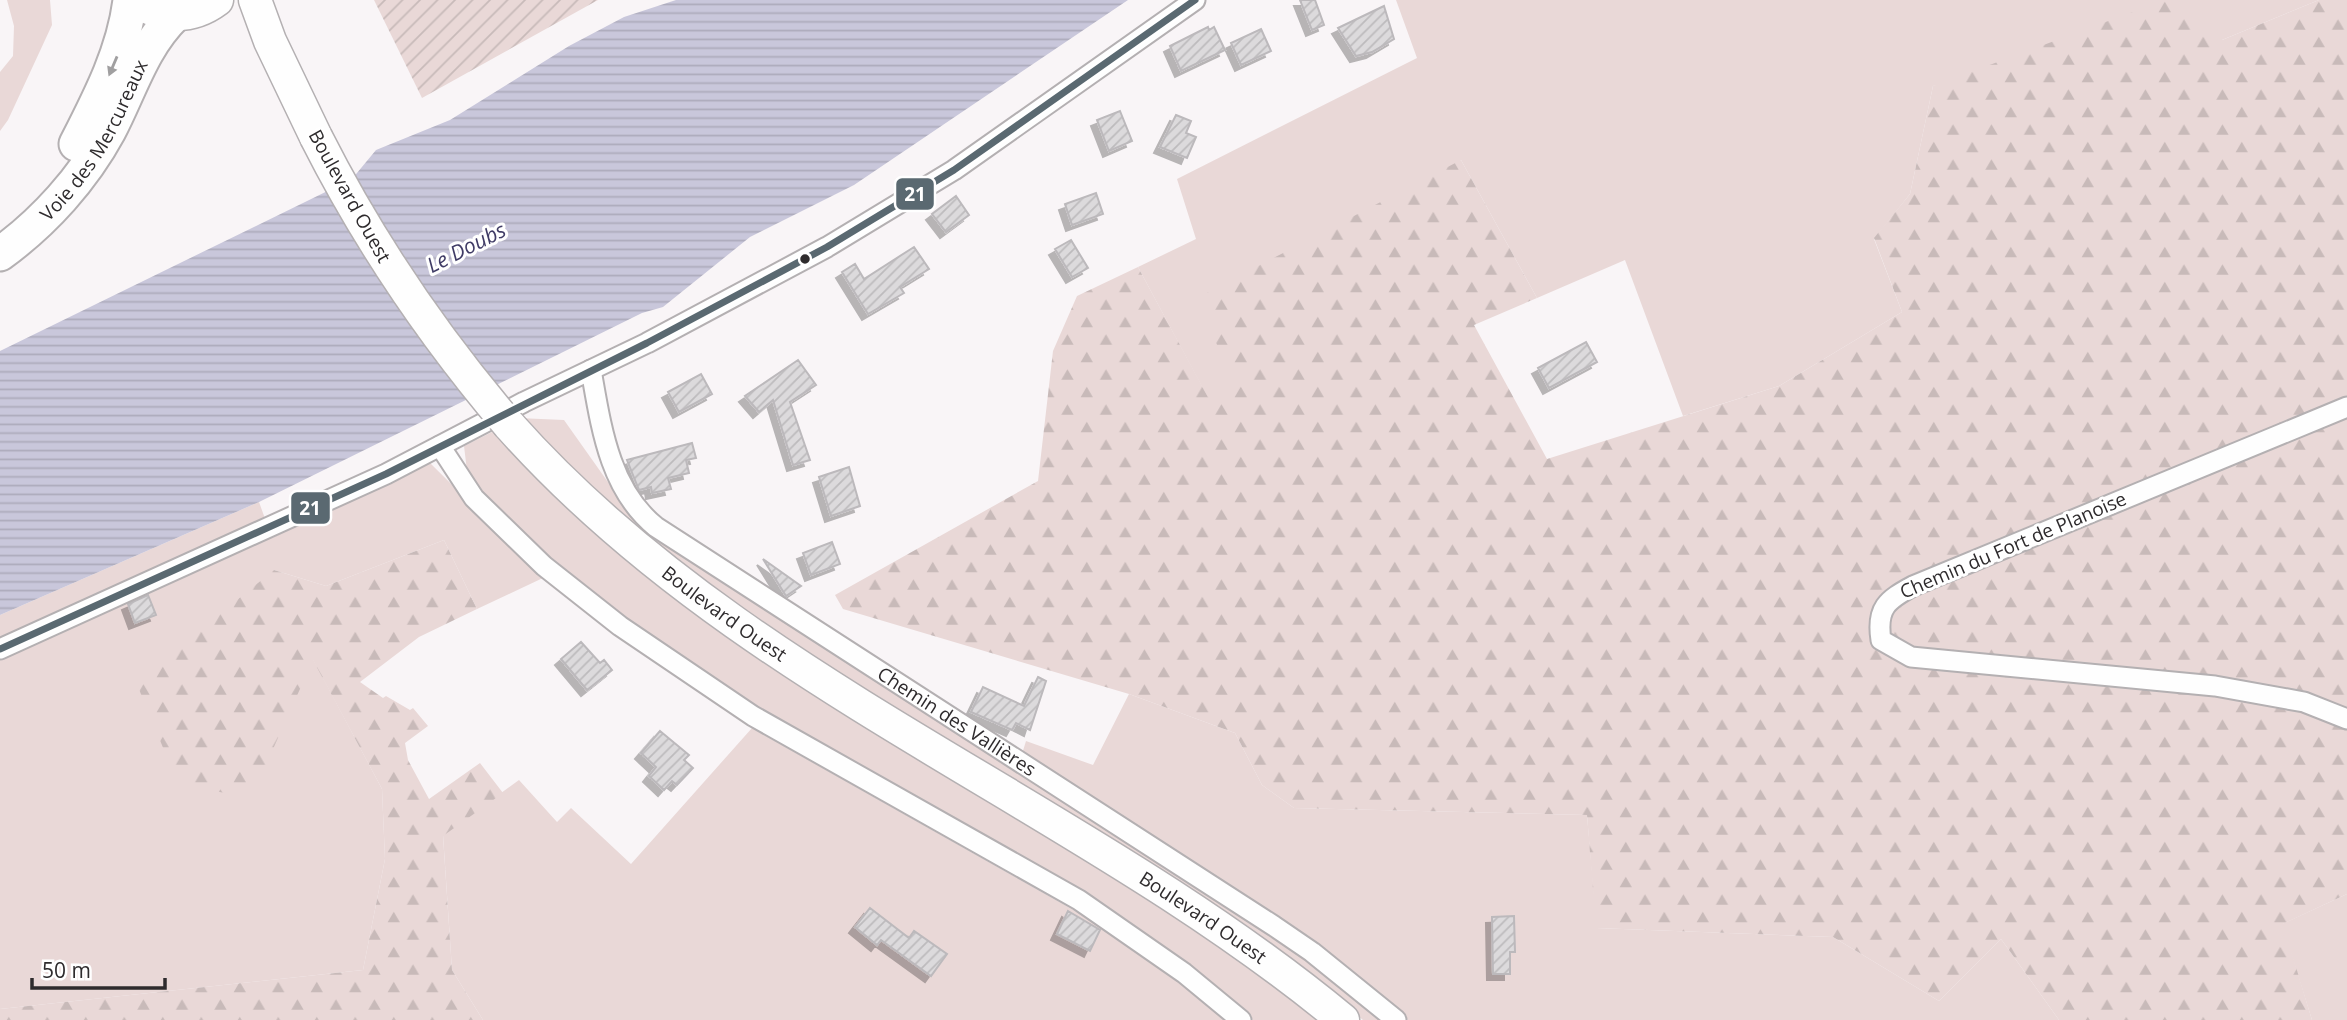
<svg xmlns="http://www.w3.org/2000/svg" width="2347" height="1020" font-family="'Open Sans',sans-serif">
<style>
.grass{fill:#e9d8d7}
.forest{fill:url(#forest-firs)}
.garden{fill:url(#garden-furrows)}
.water{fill:url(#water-rules)}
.building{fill:url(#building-hatch);stroke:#bcb9bc;stroke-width:2;filter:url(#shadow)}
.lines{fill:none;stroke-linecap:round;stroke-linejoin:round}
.minor-casing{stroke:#b4b0b2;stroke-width:23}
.primary-casing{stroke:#b4b0b2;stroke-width:35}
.trunk-casing{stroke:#b4b0b2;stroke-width:37}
.minor{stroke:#fefefe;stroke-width:19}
.primary{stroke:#fefefe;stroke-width:32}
.trunk{stroke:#fefefe;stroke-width:33}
.primary-bridge-casing{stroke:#b4b0b2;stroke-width:35;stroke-linecap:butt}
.primary-bridge{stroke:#fefefe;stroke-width:32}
.bus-1-casing{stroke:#fff;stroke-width:12}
.bus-1{stroke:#5a6971;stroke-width:7}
.oneway{fill:#a09fa0}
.bus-dot{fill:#2e2b2d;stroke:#fff;stroke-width:2.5}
.labels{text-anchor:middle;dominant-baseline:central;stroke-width:6;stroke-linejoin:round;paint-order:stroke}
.street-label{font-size:19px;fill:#2e2b2d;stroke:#fff}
.water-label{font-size:21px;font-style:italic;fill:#403c66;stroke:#fff}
.line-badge{stroke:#fff;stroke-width:2.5}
.badge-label{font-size:19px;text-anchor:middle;font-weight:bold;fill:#fff}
</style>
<defs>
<pattern id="forest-firs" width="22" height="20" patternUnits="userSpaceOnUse" patternTransform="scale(1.75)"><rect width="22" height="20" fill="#e9d8d7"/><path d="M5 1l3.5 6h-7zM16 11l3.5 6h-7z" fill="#c8bab9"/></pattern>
<pattern id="garden-furrows" width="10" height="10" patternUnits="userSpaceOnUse" patternTransform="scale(1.75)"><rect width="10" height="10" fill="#e9d8d7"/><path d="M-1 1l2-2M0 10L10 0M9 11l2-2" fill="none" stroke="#c8bab9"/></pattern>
<pattern id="water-rules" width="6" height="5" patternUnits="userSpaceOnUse" patternTransform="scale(1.75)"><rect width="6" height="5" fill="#c9c7db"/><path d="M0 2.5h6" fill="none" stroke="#adabbc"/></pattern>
<pattern id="building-hatch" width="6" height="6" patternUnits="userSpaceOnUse" patternTransform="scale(1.75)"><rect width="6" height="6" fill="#dcdadc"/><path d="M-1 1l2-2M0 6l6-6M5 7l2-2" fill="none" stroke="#bdbbbd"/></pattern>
<filter id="shadow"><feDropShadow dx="-6" dy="6" stdDeviation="0" flood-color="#0004"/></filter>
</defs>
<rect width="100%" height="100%" fill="#f9f5f7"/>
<!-- grass -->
<path class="grass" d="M 7,0 L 50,0 L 52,25 L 8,120 L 0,131 L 0,72 L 13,56 L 14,26 Z
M 1396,0 L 2319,0 L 2222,40 L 1933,86 L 1910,194 L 1874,239 L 1902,312 L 1779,386 L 1683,416 L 1625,260 L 1537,298 L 1461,160 L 1235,388 L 1208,398 L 1138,267 L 1196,239 L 1177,179 L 1417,58 Z
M 518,418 L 564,420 L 632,516 L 1318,964 L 1385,1020 L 1363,1020 L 1307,974 L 787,646 L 602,506 Z
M 500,428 L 577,513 L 1199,928 L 1323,1020 L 1253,1020 L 1126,919 L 761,712 L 605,607 L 504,518 L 468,479 L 464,446 Z
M 428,461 L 545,577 L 477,609 L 444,540 L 326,586 L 274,570 L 313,659 L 382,789 L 385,859 L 363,970 L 0,1009 L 0,615 L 259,502 L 272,538 Z
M 1129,694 L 1235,733 L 1262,785 L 1294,808 L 1587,815 L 1597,928 L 1833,937 L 1939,1001 L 2001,939 L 2059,1020 L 1408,1020 L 1022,754 L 1026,741 L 1093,765 Z
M 752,728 L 1123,938 L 1227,1020 L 483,1020 L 452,970 L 443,835 L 519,780 L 557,822 L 571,808 L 631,864 Z
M 2347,894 L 2347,1020 L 2312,1020 L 2282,924 Z"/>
<!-- forest -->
<path class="forest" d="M 2165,0 L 2222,40 L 2319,0 L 2347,0 L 2347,894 L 2283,924 L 2312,1020 L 2059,1020 L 2001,939 L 1939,1001 L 1833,937 L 1596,928 L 1587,815 L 1294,808 L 1262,785 L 1235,733 L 1129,694 L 843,609 L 835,595 L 1038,481 L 1053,351 L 1077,296 L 1138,267 L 1208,397 L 1235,387 L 1197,298 L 1461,160 L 1537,298 L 1474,325 L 1547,459 L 1779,386 L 1902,312 L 1874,238 L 1910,194 L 1933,86 Z
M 444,540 L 477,609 L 419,637 L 360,682 L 383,698 L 386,696 L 410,710 L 413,708 L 428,726 L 405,743 L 408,760 L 429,799 L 480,763 L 503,793 L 443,836 L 452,970 L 483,1020 L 0,1020 L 0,1009 L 363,970 L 385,859 L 382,789 L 313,660 L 251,798 L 178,784 L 136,682 L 274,570 L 326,586 Z"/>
<!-- garden -->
<path class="garden" d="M 374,0 L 598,0 L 422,98 Z"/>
<!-- water -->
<path class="water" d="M 676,0 L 1128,0 L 854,185 L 750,237 L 663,307 L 642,313 L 259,502 L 0,615 L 0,351 L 352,179 L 376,150 L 450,120 L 569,46 L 624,17 Z"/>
<!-- building -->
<path class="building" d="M 1300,0 L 1315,0 L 1324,25 L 1312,30 Z
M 1384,6 L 1394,39 L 1372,52 L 1356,56 L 1338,28 Z
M 1208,27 L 1209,30 L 1214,27 L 1225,50 L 1181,71 L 1170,46 Z
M 1261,29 L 1271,51 L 1241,65 L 1231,43 Z
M 1120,111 L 1132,141 L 1109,151 L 1097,120 Z
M 1176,115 L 1191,121 L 1186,133 L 1196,137 L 1187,158 L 1160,147 Z
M 1096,193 L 1103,214 L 1072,225 L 1065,204 Z
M 956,196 L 969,215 L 946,232 L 932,214 Z
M 1071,240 L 1088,268 L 1072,277 L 1055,249 Z
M 914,247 L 929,269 L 900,287 L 904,293 L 868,314 L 842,272 L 855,264 L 864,279 Z
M 1586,342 L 1597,362 L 1549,388 L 1538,368 Z
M 798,360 L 816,385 L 790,402 L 810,460 L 793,465 L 773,400 L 759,412 L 745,396 Z
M 701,374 L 712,394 L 679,412 L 668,392 Z
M 692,443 L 696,458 L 686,460 L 689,473 L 668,478 L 671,489 L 652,493 L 651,487 L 639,490 L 627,460 Z
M 849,467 L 860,506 L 831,516 L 819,477 Z
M 832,542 L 840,564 L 811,575 L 803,553 Z
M 763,559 L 801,586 L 786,596 Z
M 148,595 L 156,615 L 135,623 L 128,604 Z
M 581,642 L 600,663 L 604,660 L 612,670 L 587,690 L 561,659 Z
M 1038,677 L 1046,681 L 1030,730 L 1016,723 L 1012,730 L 971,712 L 983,687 L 1024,706 Z
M 660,731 L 689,755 L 684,760 L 693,768 L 677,785 L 672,781 L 664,790 L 649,776 L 656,767 L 641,753 Z
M 870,908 L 909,938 L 914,931 L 947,954 L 931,976 L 881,940 L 877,945 L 855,927 Z
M 1068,911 L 1100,930 L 1090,951 L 1057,934 Z
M 1514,916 L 1515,952 L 1510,952 L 1510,974 L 1493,974 L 1492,917 Z"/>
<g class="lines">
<!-- minor casing -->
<g class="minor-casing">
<g id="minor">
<path id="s1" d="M 591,370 C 601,426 609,489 656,527 L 1274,926 L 1312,952 L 1396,1020"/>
<path d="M 2347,407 L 1913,586 C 1887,600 1876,608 1881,640 L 1911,657 L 2215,686 L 2304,702 L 2347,719"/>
<path d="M 440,446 L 474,498 L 544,566 L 620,626 L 753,716 L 1079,900 L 1184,973 L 1241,1020"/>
<path d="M 0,649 L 386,474 L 524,402 L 647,343 L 827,247 L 954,170 L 1195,0"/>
</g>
</g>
<!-- primary casing -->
<g class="primary-casing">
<g id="primary">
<path d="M 137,0 C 161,20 193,18 217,0"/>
<path d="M 255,0 L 270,41 L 316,137"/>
<path id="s2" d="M 509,425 C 740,685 1079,801 1343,1020"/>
</g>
</g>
<!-- trunk casing -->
<g class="trunk-casing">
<g id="trunk">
<path d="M 76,144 C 99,99 124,51 130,0"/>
<path id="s3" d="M 0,254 C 44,222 83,179 109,131 C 130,91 142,47 175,15"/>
</g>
</g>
<!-- minor -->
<use href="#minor" class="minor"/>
<!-- primary -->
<use href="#primary" class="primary"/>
<!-- trunk -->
<use href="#trunk" class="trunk"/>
<!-- primary-bridge casing -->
<g class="primary-bridge-casing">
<path id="primary-bridge" d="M 316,137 C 369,242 433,336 509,425"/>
</g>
<!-- primary-bridge -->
<use href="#primary-bridge" class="primary-bridge"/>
<!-- bus-1 casing -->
<g class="bus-1-casing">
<path id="bus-1" d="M 0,649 L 386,474 L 647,343 L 827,247 L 954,170 L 1195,0"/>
</g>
<!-- bus-1 -->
<use href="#bus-1" class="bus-1"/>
</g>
<!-- one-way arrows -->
<defs><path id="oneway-solid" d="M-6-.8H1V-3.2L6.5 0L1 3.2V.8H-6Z" transform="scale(1.75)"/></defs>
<use class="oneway" href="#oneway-solid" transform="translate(113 66) rotate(113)"/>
<!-- markers -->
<circle class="bus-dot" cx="805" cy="259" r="6"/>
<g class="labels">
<!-- street labels -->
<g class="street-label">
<text stroke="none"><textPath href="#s3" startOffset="150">Voie des Mercureaux</textPath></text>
<text transform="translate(350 196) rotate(61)">Boulevard Ouest</text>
<text transform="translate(2013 545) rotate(-23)">Chemin du Fort de Planoise</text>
<text stroke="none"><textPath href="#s2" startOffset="287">Boulevard Ouest</textPath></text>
<text stroke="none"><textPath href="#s1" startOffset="532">Chemin des Vallières</textPath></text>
<text stroke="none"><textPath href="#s2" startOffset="854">Boulevard Ouest</textPath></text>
</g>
<!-- water labels -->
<g class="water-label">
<text transform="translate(466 247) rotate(-27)">Le Doubs</text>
</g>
</g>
<g class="line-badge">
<rect x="895" y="177" width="40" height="34" rx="7" fill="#5a6971"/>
<rect x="290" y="491" width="41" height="34" rx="7" fill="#5a6971"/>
</g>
<g class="badge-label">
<text x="915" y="201">21</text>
<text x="310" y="515">21</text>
</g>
<!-- scale -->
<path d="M32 978v10h133v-10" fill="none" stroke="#2e2b2d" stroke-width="3.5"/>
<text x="42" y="978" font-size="21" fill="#2e2b2d" stroke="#ffffff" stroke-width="5" paint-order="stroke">50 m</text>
</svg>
